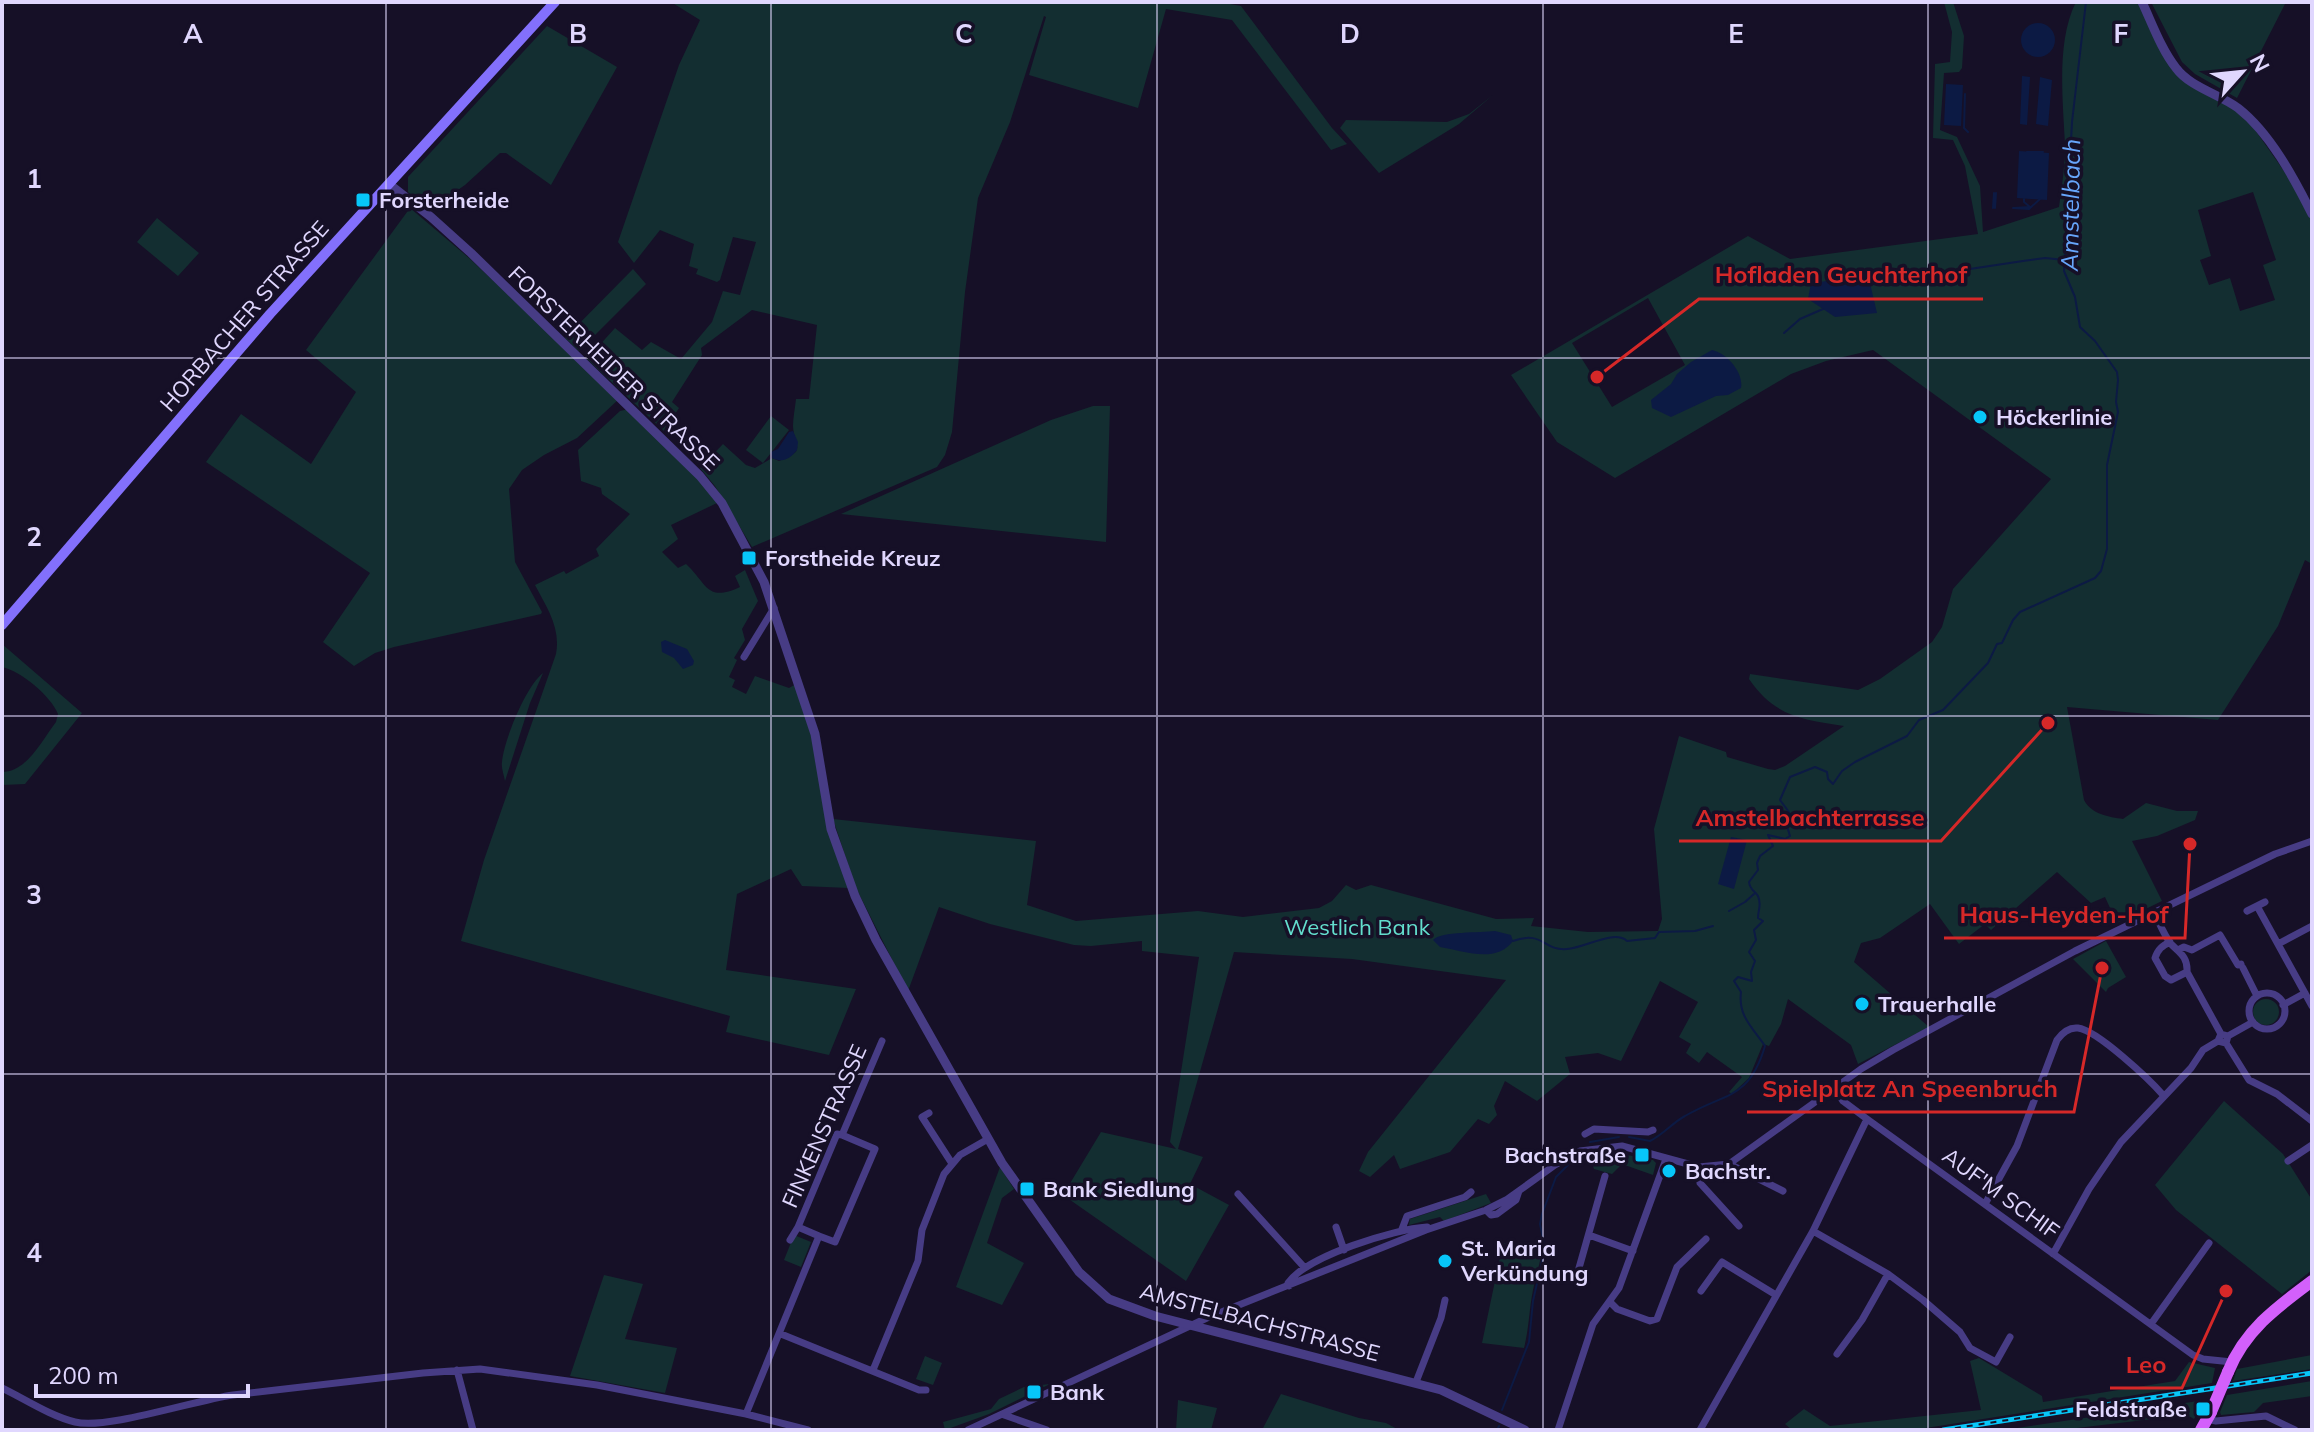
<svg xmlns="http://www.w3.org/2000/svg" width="2314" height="1432" font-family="Mulish,sans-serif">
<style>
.green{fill:#132e31;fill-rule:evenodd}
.water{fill:#0c1a44}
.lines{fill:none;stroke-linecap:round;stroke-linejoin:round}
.stream{stroke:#0c1a44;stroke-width:2}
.minor{stroke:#473c85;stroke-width:7}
.tertiary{stroke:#473c85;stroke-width:9}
.secondary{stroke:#8370fc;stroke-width:10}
.primary{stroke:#d360fb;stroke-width:12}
.rail-casing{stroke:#07c6f9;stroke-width:5}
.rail{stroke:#161027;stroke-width:2;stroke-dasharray:6;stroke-linecap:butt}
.primary-bridge{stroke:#d360fb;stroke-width:12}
.grid{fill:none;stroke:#e0d7fe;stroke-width:2;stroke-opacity:0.55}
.poi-dot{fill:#07c6f9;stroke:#161027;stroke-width:3}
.labels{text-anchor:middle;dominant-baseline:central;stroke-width:7;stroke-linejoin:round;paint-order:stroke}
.poi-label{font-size:22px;font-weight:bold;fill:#e0d7fe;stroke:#161027;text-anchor:start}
.street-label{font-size:22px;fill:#e0d7fe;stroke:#161027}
.park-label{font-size:22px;fill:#63decd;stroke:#161027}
.water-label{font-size:24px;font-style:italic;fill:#67a6fc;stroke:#161027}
.grid-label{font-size:26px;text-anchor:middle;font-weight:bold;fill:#e0d7fe;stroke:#161027;stroke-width:7;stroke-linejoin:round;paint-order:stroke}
.leader{fill:none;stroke:#d62828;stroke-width:3}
.callout-dot{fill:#d62828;stroke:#161027;stroke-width:3}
.callout-label{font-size:24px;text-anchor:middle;font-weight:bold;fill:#d62828;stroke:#161027;stroke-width:7;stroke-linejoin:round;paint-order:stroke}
</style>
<rect width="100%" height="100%" fill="#161027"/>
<!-- green -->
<path class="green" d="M 671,2 L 1219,2 L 1241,6 L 1332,128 L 1347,144 L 1331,150 L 1232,20 L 1166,9 L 1138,108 L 1029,75 L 1046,17 L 1044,16 L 1010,122 L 978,198 L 965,292 L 952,432 L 945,455 L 937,467 L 752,547 L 715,486 L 700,468 L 723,444 L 746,465 L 755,468 L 772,458 L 779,461 C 808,450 794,447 793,426 C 793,418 795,408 796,399 L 809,399 L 817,325 L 752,310 L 701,348 L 702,355 L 672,402 L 679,408 L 664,431 L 587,359 L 615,328 L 642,350 L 651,342 L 681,359 L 712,322 L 723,291 L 740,295 L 756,242 L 733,237 L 720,280 L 717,282 L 696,274 L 698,269 L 689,266 L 694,244 L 660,230 L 634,263 L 618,242 L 679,65 L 700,20 Z
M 1944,2 L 1953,2 L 1964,36 L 1962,68 L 1959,72 L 1944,73 L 1940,130 L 1957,137 L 1980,186 L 1983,232 L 2059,207 C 2062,186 2065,166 2065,144 C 2063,101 2056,41 2076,2 L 2139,2 L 2172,68 L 2234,109 L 2253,127 L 2291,181 L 2312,220 L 2312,564 L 2305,560 L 2278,626 L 2218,720 L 2067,707 L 2084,800 C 2091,814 2109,817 2123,819 L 2146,803 L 2177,811 L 2198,811 L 2195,820 L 2157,836 L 2132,841 L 2162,901 L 2117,923 L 2105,897 L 2091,903 L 2057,872 L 1991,930 L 1985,924 L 1959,944 L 1930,904 L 1880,938 L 1861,943 L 1854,962 L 1929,1027 L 1858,1064 L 1851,1045 L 1788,999 L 1781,1024 L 1769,1046 L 1763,1044 L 1749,1078 L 1732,1094 L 1729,1092 L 1742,1077 L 1707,1052 L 1699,1063 L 1686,1053 L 1691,1044 L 1679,1037 L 1698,1002 L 1660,981 L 1621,1061 L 1598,1053 L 1565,1057 L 1570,1074 L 1537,1101 L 1505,1081 L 1494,1106 L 1497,1115 L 1489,1124 L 1478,1119 L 1450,1152 L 1400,1169 L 1394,1155 L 1370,1177 L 1359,1171 L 1368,1152 L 1506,980 L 1352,959 L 1234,952 L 1178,1149 L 1203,1157 L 1190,1184 L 1229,1205 L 1186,1281 L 1063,1195 L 1101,1132 L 1176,1149 L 1170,1142 L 1199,957 L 1142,951 L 1142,941 L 1091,946 L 1074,945 L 990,924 L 939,907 L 908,991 L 856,888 L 833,819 L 1036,841 L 1027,905 L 1076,921 L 1198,911 L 1243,917 L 1319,908 L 1332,901 L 1346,885 L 1356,890 L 1371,885 L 1496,919 L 1534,918 L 1531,926 L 1588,932 L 1658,931 L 1662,919 L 1654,829 L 1679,736 L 1726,752 L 1727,757 L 1768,769 L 1775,770 L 1785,766 L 1844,726 C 1803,719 1776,718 1749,679 L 1750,674 L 1858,690 L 1880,679 L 1932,642 L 1942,627 L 1953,589 L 2051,479 L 1873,350 L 1826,361 L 1791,374 L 1615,478 L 1557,442 L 1511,375 L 1748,236 L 1790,259 L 1978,234 L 1965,166 L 1953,140 L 1933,138 L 1935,64 L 1950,62 L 1952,32 ZM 2253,192 L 2276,260 L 2263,265 L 2275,300 L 2240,311 L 2230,278 L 2209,285 L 2200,260 L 2211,256 L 2198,210 ZM 1648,298 L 1685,365 L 1612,407 L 1572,343 Z
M 2151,2 L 2286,2 L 2237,98 L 2195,74 L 2182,62 Z
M 547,26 L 617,67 L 551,185 L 506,153 L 500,153 L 465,185 L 429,210 L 408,192 L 408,177 Z
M 1493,95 L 1459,124 L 1379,173 L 1340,128 L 1346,120 L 1447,122 L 1469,114 Z
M 410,208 L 469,258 L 619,399 L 577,438 L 544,455 L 522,470 L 509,489 L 515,562 L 542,612 L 541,614 L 394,647 L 375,653 L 354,666 L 323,642 L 370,573 L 206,462 L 241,414 L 311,464 L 356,392 L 306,350 Z
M 157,218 L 199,253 L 178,276 L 137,242 Z
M 633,269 L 646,284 L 579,351 L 565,338 Z
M 1093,406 L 1110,406 L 1106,542 L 841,514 L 1051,420 Z
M 629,409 L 692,470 L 717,503 L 671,525 L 678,539 L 662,552 L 678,568 L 686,564 C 707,583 706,603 740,587 L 735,576 L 745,570 L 758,601 L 742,629 L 745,640 L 734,658 L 737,660 L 729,677 L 735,680 L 732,687 L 746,694 L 755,676 L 789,688 L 796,684 L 805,708 L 849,888 L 802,886 L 791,869 L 737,894 L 726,970 L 856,989 L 829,1055 L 726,1032 L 730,1016 L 461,941 L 484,860 L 556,654 C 561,628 547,608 535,585 L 564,571 L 566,574 L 599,556 L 596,549 L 630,514 L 602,494 L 601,488 L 581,481 L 578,450 L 620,411 Z
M 771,416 L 789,430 L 763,463 L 746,450 Z
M 2,644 L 82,713 L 25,784 L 2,785 L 2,772 C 27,772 42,740 56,722 L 58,714 C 51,696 21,671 2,667 Z
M 543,673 L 530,703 L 505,781 C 504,775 501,768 502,762 C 504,740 526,686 543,673 Z
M 2106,941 L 2126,977 L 2108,988 L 2106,992 L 2073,959 Z
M2253 1012a13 13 0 1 1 26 0a13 13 0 1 1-26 0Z
M 2224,1101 L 2283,1154 L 2312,1200 L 2312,1270 L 2282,1294 L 2176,1210 L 2155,1185 Z
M 1612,1152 L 1653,1160 L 1656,1163 L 1653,1175 L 1622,1164 L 1612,1174 L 1594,1169 L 1589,1155 Z
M 1000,1167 L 1014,1189 L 1002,1198 L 987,1243 L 1024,1263 L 1002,1305 L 956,1287 Z
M 1486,1194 L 1491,1203 L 1444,1221 L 1440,1217 L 1409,1225 L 1410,1219 Z
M 794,1235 L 811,1242 L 801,1267 L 784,1260 Z
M 1503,1243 L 1542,1246 C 1541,1262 1536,1275 1533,1290 C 1529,1310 1529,1329 1524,1348 L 1482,1343 Z
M 604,1275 L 643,1284 L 625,1339 L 677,1348 L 665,1393 L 570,1376 Z
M 2312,1355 L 2312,1369 L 2233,1381 L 2237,1369 Z
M 925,1356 L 942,1363 L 933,1385 L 916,1379 Z
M 1979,1358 L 2042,1396 L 2043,1402 L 2175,1381 L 2189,1362 L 2215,1368 L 2212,1383 L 1913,1430 L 1792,1430 L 1785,1424 L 1804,1409 L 1830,1426 L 1981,1410 L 1970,1361 Z
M 2312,1381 L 2312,1396 L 2263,1403 L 2254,1412 L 2221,1415 L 2220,1412 L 2227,1395 Z
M 1050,1384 L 989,1414 L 945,1430 L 943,1422 L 991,1409 L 999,1399 L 1024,1387 Z
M 1281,1394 L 1359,1418 L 1386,1423 L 1399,1430 L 1262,1430 Z
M 1178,1400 L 1217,1408 L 1211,1430 L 1176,1430 Z
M 2205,1400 L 2194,1419 L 2187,1415 L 2060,1430 L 2004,1430 Z"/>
<!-- water -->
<path class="water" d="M2021 40a17 17 0 1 1 34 0a17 17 0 1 1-34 0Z
M 2022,76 L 2030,77 L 2027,125 L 2020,124 Z
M 2040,77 L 2052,80 L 2048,126 L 2036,124 Z
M 1946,84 L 1963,85 L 1961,126 L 1944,125 Z
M 2019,151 L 2049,153 L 2047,200 L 2017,198 Z
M 1862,270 L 1869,279 L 1877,313 L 1835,317 L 1808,299 L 1811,283 L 1843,279 Z
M 1712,350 C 1727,353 1744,373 1741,388 L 1728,395 L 1716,396 L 1671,417 L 1652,408 L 1651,400 L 1671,384 L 1677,374 L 1691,362 Z
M 793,431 L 798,442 L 797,450 C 790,459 783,463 772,458 L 771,452 L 778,449 L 789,432 Z
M 665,640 L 687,649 L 694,661 L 693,665 L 683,669 L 674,658 L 662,652 L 661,642 Z
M 1731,837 L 1747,840 L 1734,889 L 1718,884 Z
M 1495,931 L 1511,935 L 1513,941 C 1496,964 1464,951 1440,947 L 1433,940 C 1441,931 1480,933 1495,931 Z"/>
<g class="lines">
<!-- stream -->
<path class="stream" d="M 1965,94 L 1964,128 L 1968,132
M 2027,152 L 2043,152
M 1993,208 L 1994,193
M 1995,208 L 1996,193
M 2013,208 L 2029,209 L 2040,199
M 2014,208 L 2030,207 L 2024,202 L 2024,199
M 1870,284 L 2023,261 L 2045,258 L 2065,260
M 1784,333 L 1800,319 L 1823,309
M 1729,911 L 1745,902 L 1754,894
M 1513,941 C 1544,930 1542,951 1567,949 C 1585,948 1614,929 1627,941 L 1655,938 L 1659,932 L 1695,931 L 1713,926
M 1629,1137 L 1650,1141 C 1663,1135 1672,1123 1685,1116 C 1726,1092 1749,1100 1765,1046 C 1752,1027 1738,1016 1741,992 L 1734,981 L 1738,977 L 1752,981 L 1751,972 L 1755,961 L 1749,952 L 1756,940 L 1754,930 L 1763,921 L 1758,918 C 1758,909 1762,905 1758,896 C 1754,890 1750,890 1749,882 L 1758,870 L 1757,863 L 1760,856 L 1773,846 L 1768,835 L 1785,839 L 1790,836 L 1786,823 L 1789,812 L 1780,800 L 1790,777 L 1815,767 L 1827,772 L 1828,779 L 1833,784 L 1842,771 L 1855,762 L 1907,736 L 1919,720 L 1943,710 L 1988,663 L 1997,644 L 2002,643 L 2013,620 L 2020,612 L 2095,578 L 2101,571 L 2107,549 L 2107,465 L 2118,412 L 2116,402 L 2118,380 L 2117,372 L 2095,341 L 2080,327 L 2075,297 L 2064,271 L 2072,122 L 2086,2
M 1590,1142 L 1619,1137
M 1502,1410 L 1529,1342 L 1533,1301 L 1545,1248 L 1540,1224 L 1542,1214 L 1556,1177 L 1570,1163
M 1497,1430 L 1499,1426"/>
<!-- minor -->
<path class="minor" d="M 744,657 L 774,608
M 2257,906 L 2312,1006
M 2247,911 L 2265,902
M 2154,912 C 2159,922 2164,935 2171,944 C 2180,953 2188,957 2187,972 L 2221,1034 L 2228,1036 L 2226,1043 L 2218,1041 L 2221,1034
M 2170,942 C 2162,946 2158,949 2155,958 L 2165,976 L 2171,980 L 2187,972
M 2278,944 L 2312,926
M 2180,949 L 2184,947 L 2192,950 L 2220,935 L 2238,965 L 2241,964
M 2243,968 L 2257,996
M2249 1011a18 18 0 1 1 36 0a18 18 0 1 1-36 0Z
M 2283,1005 L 2305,993
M 2228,1036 L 2253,1022
M 2226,1043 L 2249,1080 L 2277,1094 L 2312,1121
M 1834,1087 L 1843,1101 L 1867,1119 L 2193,1355 L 2203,1359 L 2232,1362
M 929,1113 L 922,1117 L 951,1162
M 1585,1134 L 1594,1129 L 1648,1132 L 1653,1130
M 2288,1161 L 2312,1145
M 1729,1164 L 1783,1191
M 1699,1167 L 1700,1183 L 1739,1226
M 1238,1194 L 1304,1267
M 1985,1204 L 2017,1146 L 2057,1040 C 2062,1033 2069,1027 2078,1028 C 2097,1030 2150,1080 2163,1095
M 1486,1210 L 1491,1215 L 1497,1214 L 1516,1200 L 1519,1191
M 1336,1227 L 1344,1250
M 1402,1229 L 1407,1216 L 1465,1197 L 1471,1192
M 1813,1231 L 1888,1274 L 1923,1300 L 1960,1332 L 1970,1348 L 1996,1362 L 2010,1337
M 1589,1235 L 1633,1251
M 819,1236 L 835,1242 L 875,1149 L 842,1135
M 790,1240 L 798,1227
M 2053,1254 L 2089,1189 L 2121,1142 L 2191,1068 L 2203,1050 L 2218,1041
M 1579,1268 L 1605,1176
M 1289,1286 L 1288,1283 C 1307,1256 1394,1229 1427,1227
M 1701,1291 L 1722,1262 L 1776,1295
M 1610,1302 L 1617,1309 L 1650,1321 L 1657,1319 L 1677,1267 L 1706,1239
M 2151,1324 L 2209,1243
M 781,1334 L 919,1390 L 926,1390
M 1837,1354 L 1862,1320 L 1888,1274
M 457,1370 L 473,1430
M 873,1370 L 918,1261 L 922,1230 L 944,1174 L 960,1155 L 988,1139
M 1416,1382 L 1441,1318 L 1445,1300
M 2,1388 C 25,1399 50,1416 75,1422 C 106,1430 196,1400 233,1395 L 423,1373 L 480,1369 L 597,1385 L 746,1414 L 808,1430
M 746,1414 L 819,1236 L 798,1227 L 837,1134 L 842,1135 L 882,1041
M 1004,1415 L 1047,1430
M 2207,1419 L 2216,1421 L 2266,1416 L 2295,1430
M 968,1430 L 1209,1317 L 1426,1230 L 1486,1210 L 1506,1200 L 1555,1165 L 1580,1151 L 1622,1146 L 1699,1167 L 1729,1164 L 1861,1069 L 1893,1050 L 2075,951 L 2275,854 L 2312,841
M 1558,1430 L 1593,1324 L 1619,1288 L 1666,1159
M 1700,1430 L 1813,1231 L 1867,1119"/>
<!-- tertiary -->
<path class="tertiary" d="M 2142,2 C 2152,23 2161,49 2176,68 C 2190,87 2219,94 2238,108 C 2270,133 2294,178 2312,214
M 389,184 L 431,217 L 471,253 L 700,476 L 722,503 L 764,582 L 815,734 L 831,829 L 855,896 L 876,940 L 1002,1163 L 1079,1272 L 1109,1299 L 1155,1316 L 1441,1390 L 1525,1430"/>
<!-- secondary -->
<path class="secondary" d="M 2,625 L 270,314 L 555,2"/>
<!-- primary -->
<path class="primary" d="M 2228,1372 C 2245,1330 2277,1307 2312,1281
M 2201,1430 L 2211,1412"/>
<!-- rail casing -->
<g class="rail-casing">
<path id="rail" d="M 1943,1430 L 2312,1373"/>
</g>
<!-- rail -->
<use href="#rail" class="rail"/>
<!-- primary-bridge -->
<path class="primary-bridge" d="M 2211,1412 L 2228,1372"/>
</g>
<!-- grid -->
<path class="grid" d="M 386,2 L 386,1430M 771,2 L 771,1430M 1157,2 L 1157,1430M 1543,2 L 1543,1430M 1928,2 L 1928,1430M 2,358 L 2312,358M 2,716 L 2312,716M 2,1074 L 2312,1074"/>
<!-- markers -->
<g class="poi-dot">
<rect x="355" y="192" width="16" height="16" rx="4"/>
<circle cx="1980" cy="417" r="8"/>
<rect x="741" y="550" width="16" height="16" rx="4"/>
<circle cx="1862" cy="1004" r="8"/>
<rect x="1634" y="1147" width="16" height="16" rx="4"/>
<circle cx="1669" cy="1171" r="8"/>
<rect x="1019" y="1181" width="16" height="16" rx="4"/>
<circle cx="1445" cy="1261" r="8"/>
<rect x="1026" y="1384" width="16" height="16" rx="4"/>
<rect x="2195" y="1401" width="16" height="16" rx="4"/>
</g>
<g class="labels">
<!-- poi labels -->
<g class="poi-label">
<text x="379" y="200">Forsterheide</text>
<text x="1996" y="417">Höckerlinie</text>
<text x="765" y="558">Forstheide Kreuz</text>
<text x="1878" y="1004">Trauerhalle</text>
<text x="1626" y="1155" text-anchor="end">Bachstraße</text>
<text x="1685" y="1171">Bachstr.</text>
<text x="1043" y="1189">Bank Siedlung</text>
<text x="1461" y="1248">St. Maria<tspan x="1461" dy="25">Verkündung</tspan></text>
<text x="1050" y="1392">Bank</text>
<text x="2187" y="1409" text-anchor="end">Feldstraße</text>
</g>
<!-- street labels -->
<g class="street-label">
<text transform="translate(244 316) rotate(-49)">HORBACHER STRASSE</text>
<text transform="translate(614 368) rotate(44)">FORSTERHEIDER STRASSE</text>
<text transform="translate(824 1126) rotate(-66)">FINKENSTRASSE</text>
<text transform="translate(2001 1193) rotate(36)">AUF'M SCHIF</text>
<text transform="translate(1260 1322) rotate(15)">AMSTELBACHSTRASSE</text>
</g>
<!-- park labels -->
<g class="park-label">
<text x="1357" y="927">Westlich Bank</text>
</g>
<!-- water labels -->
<g class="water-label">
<text transform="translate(2070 205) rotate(-89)">Amstelbach</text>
</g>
</g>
<g class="grid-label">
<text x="193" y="43">A</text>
<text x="578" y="43">B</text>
<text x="964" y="43">C</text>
<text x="1350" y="43">D</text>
<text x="1736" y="43">E</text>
<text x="2121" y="43">F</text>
<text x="34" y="188">1</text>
<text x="34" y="546">2</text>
<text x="34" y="904">3</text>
<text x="34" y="1262">4</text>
</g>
<!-- callouts -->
<path class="leader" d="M1597 377L1699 299H1983M2048 723L1941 841H1679M2190 844L2185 938H1944M2102 968L2074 1112H1747M2226 1291L2182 1388H2110"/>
<g class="callout-dot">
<circle cx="1597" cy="377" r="8"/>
<circle cx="2048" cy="723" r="8"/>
<circle cx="2190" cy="844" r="8"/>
<circle cx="2102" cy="968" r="8"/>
<circle cx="2226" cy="1291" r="8"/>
</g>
<g class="callout-label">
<text x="1841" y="283">Hofladen Geuchterhof</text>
<text x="1810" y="826">Amstelbachterrasse</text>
<text x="2064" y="923">Haus-Heyden-Hof</text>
<text x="1910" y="1097">Spielplatz An Speenbruch</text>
<text x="2146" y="1373">Leo</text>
</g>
<!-- border -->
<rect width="2314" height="1432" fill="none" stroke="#e0d7fe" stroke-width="8"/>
<!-- north arrow -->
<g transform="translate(2242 72) rotate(63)" stroke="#161027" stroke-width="6" paint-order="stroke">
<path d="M0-6L14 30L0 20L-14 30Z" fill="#e0d7fe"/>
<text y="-12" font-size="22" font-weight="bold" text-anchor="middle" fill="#e0d7fe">N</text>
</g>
<!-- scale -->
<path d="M36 1384v12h212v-12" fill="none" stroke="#e0d7fe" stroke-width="4"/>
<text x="48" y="1384" font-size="24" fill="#e0d7fe" stroke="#161027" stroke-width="6" paint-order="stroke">200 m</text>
</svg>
